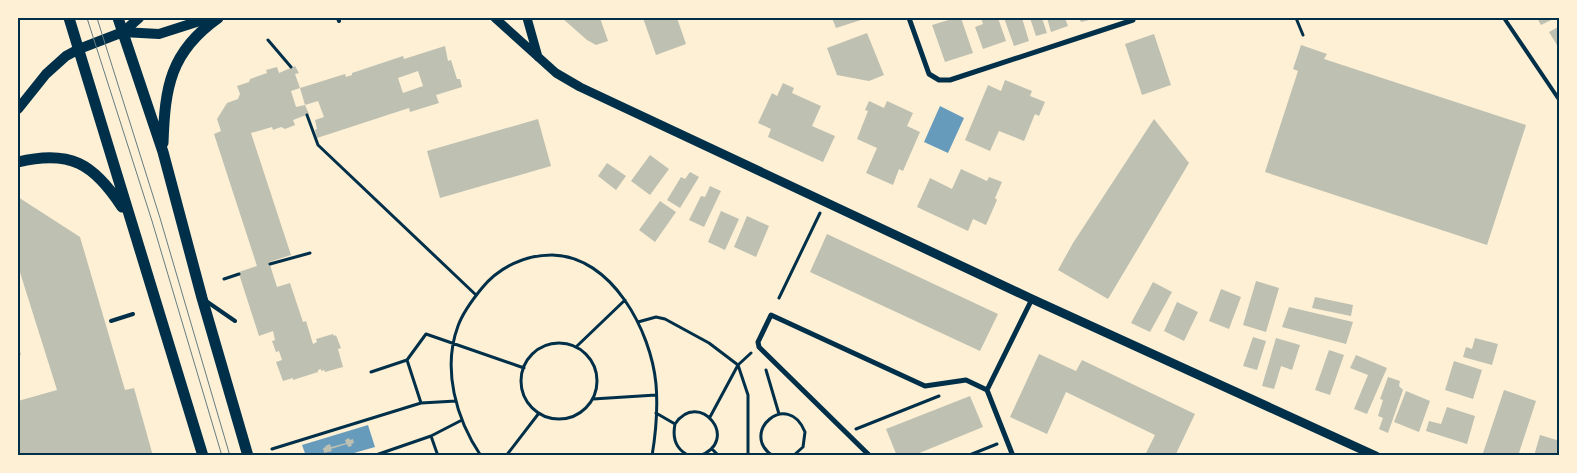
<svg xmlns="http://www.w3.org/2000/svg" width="1577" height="473" font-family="'Titillium Web',sans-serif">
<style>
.water{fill:#669bbc}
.building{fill:#bec0b2;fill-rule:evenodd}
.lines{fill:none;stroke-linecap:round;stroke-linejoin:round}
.path{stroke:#003049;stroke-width:3}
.service{stroke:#003049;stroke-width:4}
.minor{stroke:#003049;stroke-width:5}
.tertiary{stroke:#003049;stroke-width:9}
.secondary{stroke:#003049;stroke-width:10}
.primary{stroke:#003049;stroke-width:11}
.tram{stroke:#657d81;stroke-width:1}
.neatline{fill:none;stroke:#003049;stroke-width:2}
</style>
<rect width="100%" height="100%" fill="#fdf0d5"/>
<!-- water -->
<path class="water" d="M 940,106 L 964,118 L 948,153 L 924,142 Z
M 368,425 L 375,447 L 347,455 L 306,456 L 302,445 Z"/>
<!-- building -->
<path class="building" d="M 562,18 L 600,18 L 608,41 L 596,45 L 587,40 Z
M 643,18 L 677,18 L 686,44 L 656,55 Z
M 832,18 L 867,18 L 836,28 Z
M 955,18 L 961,18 L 973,53 L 945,62 L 932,25 Z
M 981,18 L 998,18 L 1006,41 L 983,49 L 975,27 L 983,24 Z
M 1004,18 L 1022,18 L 1029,41 L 1014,46 Z
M 1030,18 L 1042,18 L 1047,33 L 1036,36 Z
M 1047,18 L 1065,18 L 1068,26 L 1051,32 Z
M 1079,18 L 1088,18 L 1089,20 L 1081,22 Z
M 1537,18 L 1555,18 L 1541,25 Z
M 1560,26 L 1560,50 L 1549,32 Z
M 867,33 L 884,75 L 869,81 L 837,75 L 827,48 Z
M 1154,34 L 1171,85 L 1142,95 L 1125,44 Z
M 1301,45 L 1327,54 L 1324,59 L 1526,125 L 1487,245 L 1265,172 L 1298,71 L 1293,69 Z
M 445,46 L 448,61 L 451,60 L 457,79 L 460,79 L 462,87 L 436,95 L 439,103 L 410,112 L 409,108 L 317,138 L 315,130 L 317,129 L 315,120 L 324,117 L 318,101 L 305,105 L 300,88 L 291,91 L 296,107 L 305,105 L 309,114 L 293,120 L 295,125 L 285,129 L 281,127 L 273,130 L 272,127 L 251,133 L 291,255 L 269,262 L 277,287 L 290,283 L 303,322 L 306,321 L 313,344 L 317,342 L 316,339 L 333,334 L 334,336 L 336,335 L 341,348 L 338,349 L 343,367 L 325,372 L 324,370 L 321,371 L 321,369 L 318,370 L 318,372 L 293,380 L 293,378 L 283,381 L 276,362 L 282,360 L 279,351 L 276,352 L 272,341 L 275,340 L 273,331 L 259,336 L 239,274 L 239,272 L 257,266 L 214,134 L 221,131 L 217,119 L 227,103 L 238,99 L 240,94 L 237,86 L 249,82 L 250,79 L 267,73 L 266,70 L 277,67 L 279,73 L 295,66 L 299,73 L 295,74 L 300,88 L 345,74 L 346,77 L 352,75 L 352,73 L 403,56 L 404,59 ZM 418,71 L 423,86 L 403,93 L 398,78 Z
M 1005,80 L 1032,91 L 1030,96 L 1045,102 L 1039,116 L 1035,114 L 1024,141 L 999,131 L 990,151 L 965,140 L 988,85 L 1001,91 Z
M 783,83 L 794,88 L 792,93 L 821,106 L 812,126 L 835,136 L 823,162 L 768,137 L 771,129 L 758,123 L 772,93 L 777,96 Z
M 869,101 L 884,108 L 887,101 L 913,113 L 907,126 L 920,132 L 903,171 L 899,169 L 893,185 L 866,173 L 877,148 L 857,139 L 868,111 L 865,110 Z
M 538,119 L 551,166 L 440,198 L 427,151 Z
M 1154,119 L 1189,163 L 1108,299 L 1058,270 L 1073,243 Z
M 650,155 L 669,169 L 650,195 L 631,181 Z
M 607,163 L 626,176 L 616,190 L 598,176 Z
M 961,169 L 987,181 L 989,177 L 1002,182 L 995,198 L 997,200 L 986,225 L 973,219 L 968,231 L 917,207 L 930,178 L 952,189 Z
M 690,172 L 699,177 L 680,208 L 667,200 L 681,177 L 685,179 Z
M 710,186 L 721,191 L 704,227 L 689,220 L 701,196 L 705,197 Z
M 18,197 L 80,237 L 125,390 L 134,388 L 153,456 L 18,456 L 18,401 L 57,390 L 18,266 Z
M 660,201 L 676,212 L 655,242 L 639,230 Z
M 721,211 L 739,219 L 725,250 L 708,242 Z
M 747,216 L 769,226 L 756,257 L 734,247 Z
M 827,234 L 998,314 L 980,351 L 810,272 Z
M 1256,281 L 1279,288 L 1266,332 L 1243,325 Z
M 1153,282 L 1172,292 L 1150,332 L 1131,323 Z
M 1221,289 L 1241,297 L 1229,329 L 1209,321 Z
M 1315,297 L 1353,305 L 1351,316 L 1312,308 Z
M 1177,302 L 1198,312 L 1184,341 L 1164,331 Z
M 1289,307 L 1353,322 L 1346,344 L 1282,327 Z
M 1253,337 L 1266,341 L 1257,370 L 1243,366 Z
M 1276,338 L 1300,345 L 1292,370 L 1281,366 L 1274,389 L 1262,386 Z
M 1475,338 L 1498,344 L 1492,365 L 1463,357 L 1466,347 L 1472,349 Z
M 18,344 L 21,355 L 18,356 Z
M 1329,350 L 1344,355 L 1330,395 L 1315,390 Z
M 1039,354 L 1076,371 L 1082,360 L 1195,414 L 1175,456 L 1152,456 L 1146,453 L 1155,435 L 1066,392 L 1047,434 L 1010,417 Z
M 1356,355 L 1387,368 L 1367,414 L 1354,409 L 1368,375 L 1350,368 Z
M 1454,361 L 1482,370 L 1473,399 L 1445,390 Z
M 1388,377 L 1400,381 L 1399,386 L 1403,390 L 1388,433 L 1379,429 L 1383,418 L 1378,416 L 1383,400 L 1380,399 Z
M 1504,390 L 1536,401 L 1518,456 L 1482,456 Z
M 1406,391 L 1430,401 L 1419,432 L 1394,422 Z
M 970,396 L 983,427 L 912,456 L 897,456 L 886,429 Z
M 1447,407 L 1475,416 L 1467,444 L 1426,431 L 1429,421 L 1441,424 Z
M 1540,435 L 1560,441 L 1559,456 L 1534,456 Z
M 349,438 L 350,440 L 353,439 L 354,443 L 351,444 L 352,446 L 348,447 L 347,444 L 331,449 L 332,451 L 324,453 L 323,448 L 326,447 L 325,446 L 330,444 L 331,447 L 346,443 L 345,440 Z"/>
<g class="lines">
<!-- path -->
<path class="path" d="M 1296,18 L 1303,35
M 268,40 L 291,67
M 307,115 L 318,145 L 476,295
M 270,264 L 310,253
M 224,279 L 239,274
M 779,298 L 820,213
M 638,322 L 656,317 L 665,319 L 709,343 L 738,365 L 748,395 L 748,456
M521 381a38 38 0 1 1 76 0a38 38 0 1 1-76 0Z
M 576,347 L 625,300
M 766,370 L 779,414
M 371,372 L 407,360
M 593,399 L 656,395
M 421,403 L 407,360 L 426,334 L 524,368
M 656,413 L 675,424 C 672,439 676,450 690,456
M 710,417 L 738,365 L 751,353
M 675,424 C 699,388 742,441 699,456
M 856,429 L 939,396
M 431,436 L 438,456
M 272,449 L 421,403 L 456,401
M 712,449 L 719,456
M 373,456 L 431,436 L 462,420
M 481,456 C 456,419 442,369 458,326 C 463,312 473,299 482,288 C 499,267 525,255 552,255 C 612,256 651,331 656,384 C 658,408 656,432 652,456
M 506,456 L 539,413
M 773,456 C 738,433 788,389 805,432 L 803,447 L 793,456
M 967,456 L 997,444"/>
<!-- service -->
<path class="service" d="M 338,18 L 339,21
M 1504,18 L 1560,101
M 206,301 L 235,321
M 111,321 L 133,314"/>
<!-- minor -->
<path class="minor" d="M 909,18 L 929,74 L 939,80 L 950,80 L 1133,20
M 987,390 L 1032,299
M 870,456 L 759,347 L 758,342 L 771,315 L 925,386 L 966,380 L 987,390 L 1013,456"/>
<!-- tertiary -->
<path class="tertiary" d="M 495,18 L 556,73 L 580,87 L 1032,299 L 1376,456
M 527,18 L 538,57"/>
<!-- secondary -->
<path class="secondary" d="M 123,32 L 159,34 L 209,18
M 18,109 L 46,74 L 66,56 L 79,49 L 123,32 L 139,18"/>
<!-- primary -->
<path class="primary" d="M 69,18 L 203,456
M 118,18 L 163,152 L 202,298 L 248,456
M 163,143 C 165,87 170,52 218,18
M 18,162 C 70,149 94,164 122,207"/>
<!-- tram -->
<path class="tram" d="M 87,18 L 152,221 L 222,456
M 97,18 L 160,218 L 230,456"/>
</g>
<!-- border -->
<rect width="1577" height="473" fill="none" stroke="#fdf0d5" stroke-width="38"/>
<rect x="19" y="19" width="1539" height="435" class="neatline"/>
</svg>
